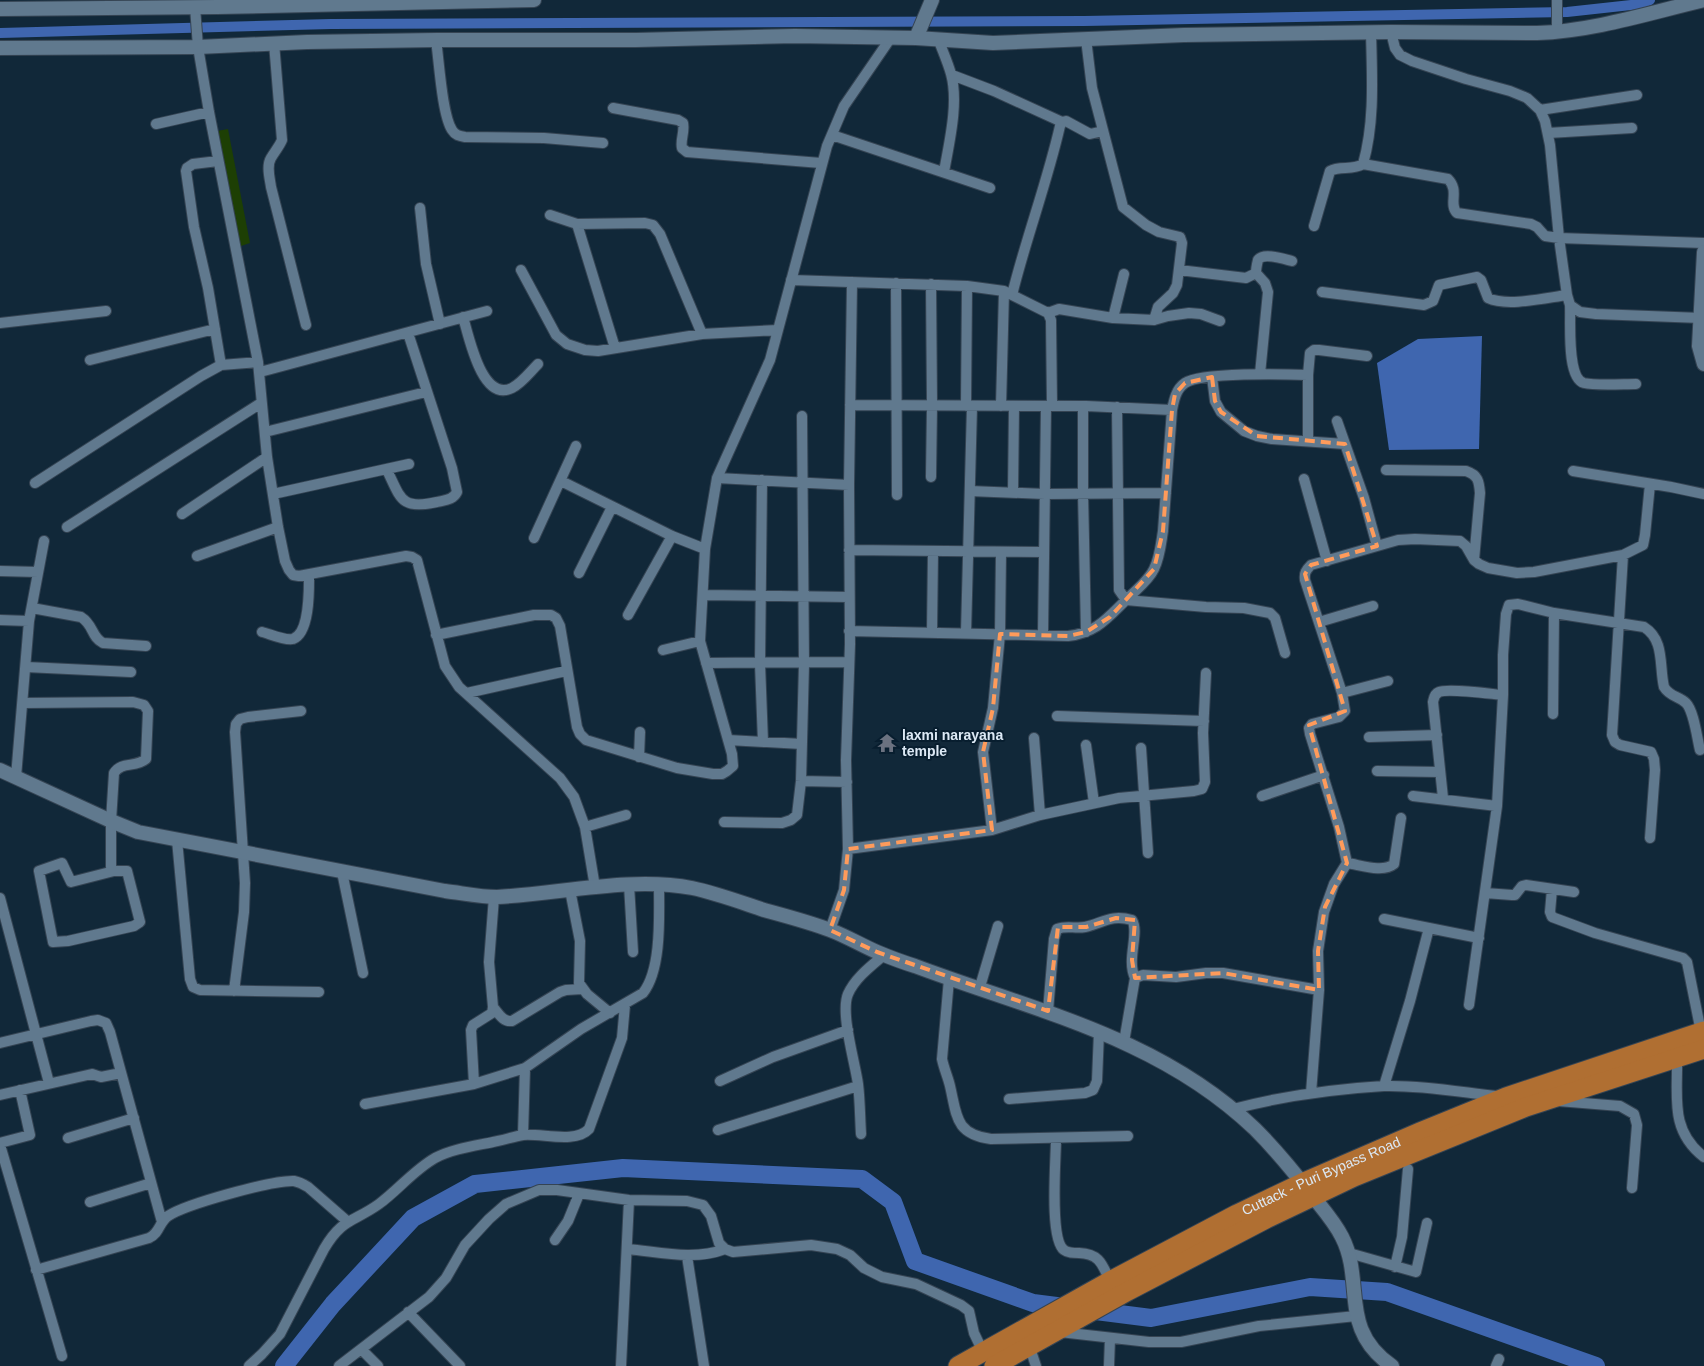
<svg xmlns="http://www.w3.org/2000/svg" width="1704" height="1366" font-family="Helvetica,sans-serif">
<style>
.green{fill:#1d3f04}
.water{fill:#3f66af}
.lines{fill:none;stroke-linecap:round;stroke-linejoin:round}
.canal{stroke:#3f66af;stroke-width:10}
.river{stroke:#3f66af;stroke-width:18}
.street-casing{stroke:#354453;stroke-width:12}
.secondary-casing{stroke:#354453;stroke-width:16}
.highway-casing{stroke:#354453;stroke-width:21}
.street{stroke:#60798e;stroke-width:10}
.secondary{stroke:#60798e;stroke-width:14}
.highway{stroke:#b06f32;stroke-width:19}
.marked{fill:none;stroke:#ff9b5b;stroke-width:4;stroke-dasharray:10 6;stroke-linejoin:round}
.labels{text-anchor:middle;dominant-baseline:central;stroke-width:4;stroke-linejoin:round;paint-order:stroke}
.poi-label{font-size:14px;font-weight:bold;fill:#dce9f5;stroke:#081e2f;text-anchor:start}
.street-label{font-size:14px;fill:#dce9f5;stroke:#081e2f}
</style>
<rect width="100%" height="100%" fill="#112839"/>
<!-- green -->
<path class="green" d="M 228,129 L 250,243 L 238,247 L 217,131 Z"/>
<!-- water -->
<path class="water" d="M 1482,336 L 1479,449 L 1389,450 L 1377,363 L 1418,339 Z"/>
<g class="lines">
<!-- canal -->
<path class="canal" d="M 0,33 L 331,24 L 1084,21 L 1567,12 L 1640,4 L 1650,0"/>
<!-- river -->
<path class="river" d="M 284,1366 L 333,1304 L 413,1218 L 475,1184 L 623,1168 L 862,1179 L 893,1202 L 915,1261 L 1033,1303 L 1151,1318 L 1310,1287 L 1387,1292 L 1596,1366"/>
<!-- street casing -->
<g class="street-casing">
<path id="street" d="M 1557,0 L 1557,32
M 195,7 L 198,47 L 209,112 L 258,362 L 267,457 L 278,527 L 285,561 L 289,570 L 293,575 L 299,576 L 406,556 L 412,557 L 417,560 L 445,666 L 459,687 L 560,778 L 574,797 L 585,827 L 595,887
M 1391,32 L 1395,48 L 1400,55 L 1412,61 L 1466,79 L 1510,91 L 1527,98 L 1540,110 L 1545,121 L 1550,145 L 1559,238 L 1567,295 L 1570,305 L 1580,312 L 1596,314 L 1701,318
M 1086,39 L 1092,88 L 1123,207 L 1146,225 L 1159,232 L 1180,237 L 1182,243 L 1177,285 L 1173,293 L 1158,307 L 1154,320
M 436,40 C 439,60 442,115 452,130 C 455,135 459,136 465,137 L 544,138 L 603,143
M 939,41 C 943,52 948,63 951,74 C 959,103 949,143 944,172
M 274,43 L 282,140 C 279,147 275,151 271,158 C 266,166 270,179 271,187 L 306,325
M 952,75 L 994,91 L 1062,122
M 613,108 L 678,120 L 683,123 C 685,132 680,140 682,148 L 687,152 L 821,163
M 1540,110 L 1637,95
M 156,124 L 209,112
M 1548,133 L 1632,128
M 832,135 L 990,188
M 218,161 L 193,164 L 187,168 L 186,171 L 194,227 L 208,288 L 221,365
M 1363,164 L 1448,179 C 1460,191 1448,204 1457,213 L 1531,224 L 1537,227 L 1545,236 L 1559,238 L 1704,243
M 420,208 L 426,264 L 440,324
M 550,215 L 577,224 L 645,223 L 653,225 L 660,234 L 702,334
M 577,224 L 615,348
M 1314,226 L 1330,171 C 1340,165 1352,171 1363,164 C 1375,122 1372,76 1371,32
M 521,270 L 556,335 L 567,344 L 585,350 L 598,351 L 702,334 L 778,330
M 1179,270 L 1246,278 L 1256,273 C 1256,269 1257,264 1258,260 C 1263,252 1284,259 1292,261
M 1256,273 L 1265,283 L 1268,292 L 1260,374
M 791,280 L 967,286 L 1004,291 L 1048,313 L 1051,320 L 1052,406
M 896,283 L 897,495
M 931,284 L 932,405 L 931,477
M 1322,292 L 1424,305 L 1433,301 L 1439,285 L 1477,277 L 1481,280 L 1488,298 C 1507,307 1545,298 1567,295
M 1012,295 C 1026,238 1047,183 1060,126 L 1062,122 L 1066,121 L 1090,134 L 1103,131
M 1570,305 C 1571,321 1566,378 1584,383 C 1596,386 1623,384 1636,384
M 1048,313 L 1059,309 L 1113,318 L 1154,320 L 1168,316 L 1189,313 L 1201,314 L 1220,321
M 463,317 C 469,337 482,403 512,388 C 522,383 530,372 538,364
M 1113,318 L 1124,274
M 0,323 L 106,311
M 90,360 L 215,329
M 260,372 L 487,311
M 1212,377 L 1215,401 L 1221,412 L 1244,431 L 1257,436 L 1272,439 L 1345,444
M 850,405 L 1086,406 L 1172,410
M 966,406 L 967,286
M 1001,406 L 1004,291
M 1083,406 L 1083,493 L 1086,632
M 1117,407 L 1119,590 L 1126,600 L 1206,607 L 1244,608 L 1270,613 L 1275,618 L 1285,653
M 1337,421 L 1364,498 L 1377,546
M 265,432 L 426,392
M 1308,440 L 1308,375 L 1310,353 L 1314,350 L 1319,350 L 1367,356
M 387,470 C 401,499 401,510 437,502 C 445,500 453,500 457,492 L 452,468 L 408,333
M 1386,470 L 1466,471 C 1478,475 1479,481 1480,493 L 1474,560
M 1573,471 L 1671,487 L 1704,494
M 717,478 L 849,485
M 1304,479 L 1327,561
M 762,480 L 760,664 L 763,742
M 561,481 L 672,536 L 705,549
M 35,483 L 201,376 L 221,365 L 258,362
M 970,491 L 1045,494 L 1166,493
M 1013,493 L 1014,406
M 273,494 L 409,464
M 182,514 L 267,457
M 67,527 L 261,403
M 534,538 L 576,446
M 849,550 L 1044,552
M 1623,555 L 1612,735 L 1615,742 L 1620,745 L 1651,752 L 1654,759 L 1655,770 L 1650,838
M 197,556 L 278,527
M 0,571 L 38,572
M 579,573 L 612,507
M 703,595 L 849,597
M 32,608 L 81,617 C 94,625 91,637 103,643 L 146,646
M 628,615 L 672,536
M 0,620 L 29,621
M 1319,622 L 1373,606
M 849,631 L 1068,636 C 1097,633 1108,617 1128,598 C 1137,589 1149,580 1154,569 C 1160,557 1161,543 1163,531 L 1172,410 C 1174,400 1176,389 1185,383 C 1201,372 1285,374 1308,375
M 262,632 C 270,634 285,641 293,639 C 310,633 309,589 309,575
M 932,632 L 933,551
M 966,633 L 972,406
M 436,635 L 534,615 L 551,615 L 556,618 L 560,626 L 577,727 L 580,734 L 586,740 L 677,768 L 713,774 L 722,774 L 727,771 L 733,766 L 732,754 L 700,641 L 705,549 L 717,478 L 770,360 L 827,146 L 844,106 L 890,39
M 1043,635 L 1046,406
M 663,650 L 700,641
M 706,663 L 849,662
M 26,667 L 131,672
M 467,693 L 566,671
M 1342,693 L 1388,681
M 23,703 L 133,702 L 144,705 L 148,711 L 146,759 C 135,768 122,761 114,773 L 111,821 L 111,867 L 114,871 L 127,871 L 140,922 L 134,926 L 68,941 L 53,942 L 39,871 L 62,863 L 71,882 L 114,871
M 1553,714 L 1554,613
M 1057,716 L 1204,721
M 1369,737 L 1437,735
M 1034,738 L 1040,815
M 728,740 L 802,744
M 1086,745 L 1094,803
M 1141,748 L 1148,853
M 639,757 L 640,732
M 1377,771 L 1440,772
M 16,777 L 29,621 L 44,541
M 801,781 L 847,782
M 1262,796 L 1324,775
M 1413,796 L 1497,806
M 1443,798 L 1433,702 C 1434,698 1434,694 1439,692 C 1448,688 1491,694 1503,695
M 724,822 L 782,823 L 791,820 L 797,815 L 801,781 L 804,664 L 802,416
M 585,827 L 626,815
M 992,830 L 983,752 L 993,708 L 1000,634 L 1001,552
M 177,840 L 190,979 L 193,987 L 200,990 L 319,992
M 848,849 L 992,830 L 1040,815 L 1119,798 L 1194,791 L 1202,789 L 1205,782 L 1203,733 L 1206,673
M 1347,863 C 1361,865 1383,873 1394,864 L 1401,818
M 342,872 L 363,973
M 629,885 L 633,952
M 1552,889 L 1550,912 L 1552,917 L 1595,933 L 1683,958 L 1687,962 L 1701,1032
M 570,890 L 580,941 L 579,983 L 587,994 L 610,1013
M 1485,893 L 1512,895 L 1515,895 L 1522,886 L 1526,885 L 1574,892
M 0,898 L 49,1083
M 1384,919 L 1479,938
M 830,930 L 844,890 L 848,849 L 846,760 L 850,644 L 849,485 L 852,282
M 949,979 L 942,1059 C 944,1069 948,1077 950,1086 C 957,1116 955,1134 991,1139 L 1128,1136
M 979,990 L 998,926
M 234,991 L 244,912 L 245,883 L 235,732 L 236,724 L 240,719 L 248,717 L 301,711
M 1469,1005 L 1497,806 L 1503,695 L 1503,655 L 1506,614 L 1509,605 L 1518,604 L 1554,613 L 1644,627 C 1665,640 1659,666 1664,687 C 1670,697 1679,696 1686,703 C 1694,711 1697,738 1700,750
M 493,1007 C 499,1014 503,1022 512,1021 L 560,992 L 566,990 L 582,989
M 1048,1011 L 1054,939 L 1057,929 C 1067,925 1075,929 1085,927 C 1103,923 1111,914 1132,920 C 1140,933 1126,959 1135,978
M 1124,1042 L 1135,978 L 1143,975 L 1176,977 L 1206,973 L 1223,973 L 1319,990
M 0,1043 L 91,1021 L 98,1020 L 106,1023 L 110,1032 L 162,1222
M 1677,1057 C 1678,1096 1669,1130 1704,1157
M 720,1081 L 773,1057 L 848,1030
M 474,1084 L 471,1030 L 473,1025 L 492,1013 L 493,1007 L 489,962 L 494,897
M 1384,1086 L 1410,1001 L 1429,928
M 1311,1093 L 1319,990 L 1318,951 L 1324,912 L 1334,884 L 1347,863 L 1339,827 L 1310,734 L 1309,728 L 1312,724 L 1339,717 L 1345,711 L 1342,693 L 1305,580 C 1304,573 1306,570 1311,565 L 1398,540 L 1415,539 L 1460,541 L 1466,546 L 1474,560 L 1479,564 L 1488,568 L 1517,573 L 1534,572 L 1623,555 L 1643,545 L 1645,535 L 1650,484
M 0,1095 L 92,1074 L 101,1077 L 121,1073
M 1009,1099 L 1085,1093 L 1093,1090 L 1097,1081 L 1099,1032
M 1558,1101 L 1620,1106 L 1634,1114 L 1637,1125 L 1632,1188
M 365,1104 L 474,1084 L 525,1068 L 581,1029 L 643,993 C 662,969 659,915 659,885
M 1233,1109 C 1283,1096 1333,1089 1384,1086 C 1421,1085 1460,1092 1497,1096
M 718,1130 L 858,1086
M 861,1134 C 860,1118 860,1100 858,1084 C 855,1062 840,1013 848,994 C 855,978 871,966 884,955
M 523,1135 L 525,1068
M 68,1138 L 134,1118
M 1056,1139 C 1056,1159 1049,1239 1064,1250 C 1068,1253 1073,1253 1079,1253 C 1100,1254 1102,1264 1110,1281
M 0,1143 L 30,1135 L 20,1090
M 0,1145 L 62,1356
M 90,1202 L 151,1183
M 555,1240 L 568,1221 L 579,1194
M 628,1249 C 660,1252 694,1261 725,1249
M 1349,1253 L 1416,1272 L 1427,1223
M 687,1256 L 704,1366
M 1395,1267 L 1402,1237 L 1408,1169
M 36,1270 L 149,1238 C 160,1233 159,1222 168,1216 C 186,1204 273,1180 294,1181 C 299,1182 303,1184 308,1187 L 347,1221
M 408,1312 L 460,1366
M 1060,1332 L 1149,1342 L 1181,1342 L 1259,1326 L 1356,1316
M 1029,1345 L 1036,1366
M 361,1349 L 378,1366
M 249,1366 L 262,1354 L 280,1334 L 324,1249 C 342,1218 354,1222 379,1204 C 398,1190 414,1170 435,1158 C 452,1149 474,1146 493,1142 C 503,1140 513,1137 523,1135 C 542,1133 575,1144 589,1129 L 622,1038 L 625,1005
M 339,1366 L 429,1297 L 446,1278 L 465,1245 L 489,1219 L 506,1204 L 539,1190 L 557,1190 L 629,1200 L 687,1201 L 703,1205 L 711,1216 L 719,1243 L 725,1249 L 733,1252 L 811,1245 L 837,1249 L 850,1255 L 864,1268 L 882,1277 L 916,1284 L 961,1305 L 969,1311 L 974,1333 L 983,1352
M 621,1366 L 629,1200
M 1109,1366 L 1110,1338
M 1496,1366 L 1499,1359"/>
</g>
<!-- secondary casing -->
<g class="secondary-casing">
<path id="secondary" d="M 0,9 L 217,7 L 534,0
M 916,38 L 932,0
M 0,48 L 198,47 L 307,42 L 436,40 L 636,40 L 795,36 L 916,38 L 993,43 L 1184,35 L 1391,32 L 1537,33 C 1594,31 1649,13 1704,0
M 1704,252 L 1699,346 L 1704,364
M 0,770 L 111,821 L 138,832 L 445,891 C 462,893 480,897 497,897 C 558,894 631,876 692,888 C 716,893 740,902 764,910 C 786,916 809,922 830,930 C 846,936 861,945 877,952 C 889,957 902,962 915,966 C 1035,1011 1159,1037 1255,1129 C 1275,1149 1294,1172 1311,1194 C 1322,1208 1334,1221 1342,1237 C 1365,1282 1338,1329 1392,1366"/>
</g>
<!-- highway casing -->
<g class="highway-casing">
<g id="highway">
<path id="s1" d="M 958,1366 L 1110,1281 L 1237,1214 L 1302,1183 L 1420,1132 L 1506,1097 L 1704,1031"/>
<path d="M 994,1366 L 1128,1291 L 1266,1219 L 1354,1177 L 1526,1107 L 1704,1049"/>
</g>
</g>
<!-- street -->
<use href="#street" class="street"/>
<!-- secondary -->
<use href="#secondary" class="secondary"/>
<!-- highway -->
<use href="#highway" class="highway"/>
</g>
<!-- marked area -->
<path class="marked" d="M 1212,377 L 1215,401 L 1221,412 L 1257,436 L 1345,444 L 1377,546 L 1311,565 L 1305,574 L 1345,711 L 1309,725 L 1347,863 L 1325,907 L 1318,951 L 1319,990 L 1223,973 L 1135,978 L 1132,960 L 1135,920 L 1116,918 L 1086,927 L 1058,927 L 1048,1011 L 877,952 L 830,930 L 844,890 L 848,849 L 992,830 L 983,752 L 993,708 L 1000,634 L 1068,636 L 1086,632 L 1110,617 L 1154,569 L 1163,531 L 1172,410 L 1175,394 L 1185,383 Z"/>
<!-- icons -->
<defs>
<g id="temple-bare" transform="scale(1.5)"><path d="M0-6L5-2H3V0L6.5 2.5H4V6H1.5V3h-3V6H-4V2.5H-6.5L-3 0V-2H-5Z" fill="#6b7280" stroke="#081e2f" stroke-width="2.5" paint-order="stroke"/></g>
</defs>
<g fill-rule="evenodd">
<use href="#temple-bare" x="887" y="743"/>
</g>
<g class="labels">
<!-- poi labels -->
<g class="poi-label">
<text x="902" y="735">laxmi narayana<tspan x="902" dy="16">temple</tspan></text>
</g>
<!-- street labels -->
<g class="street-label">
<text stroke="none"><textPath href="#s1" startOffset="410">Cuttack - Puri Bypass Road</textPath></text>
</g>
</g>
</svg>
